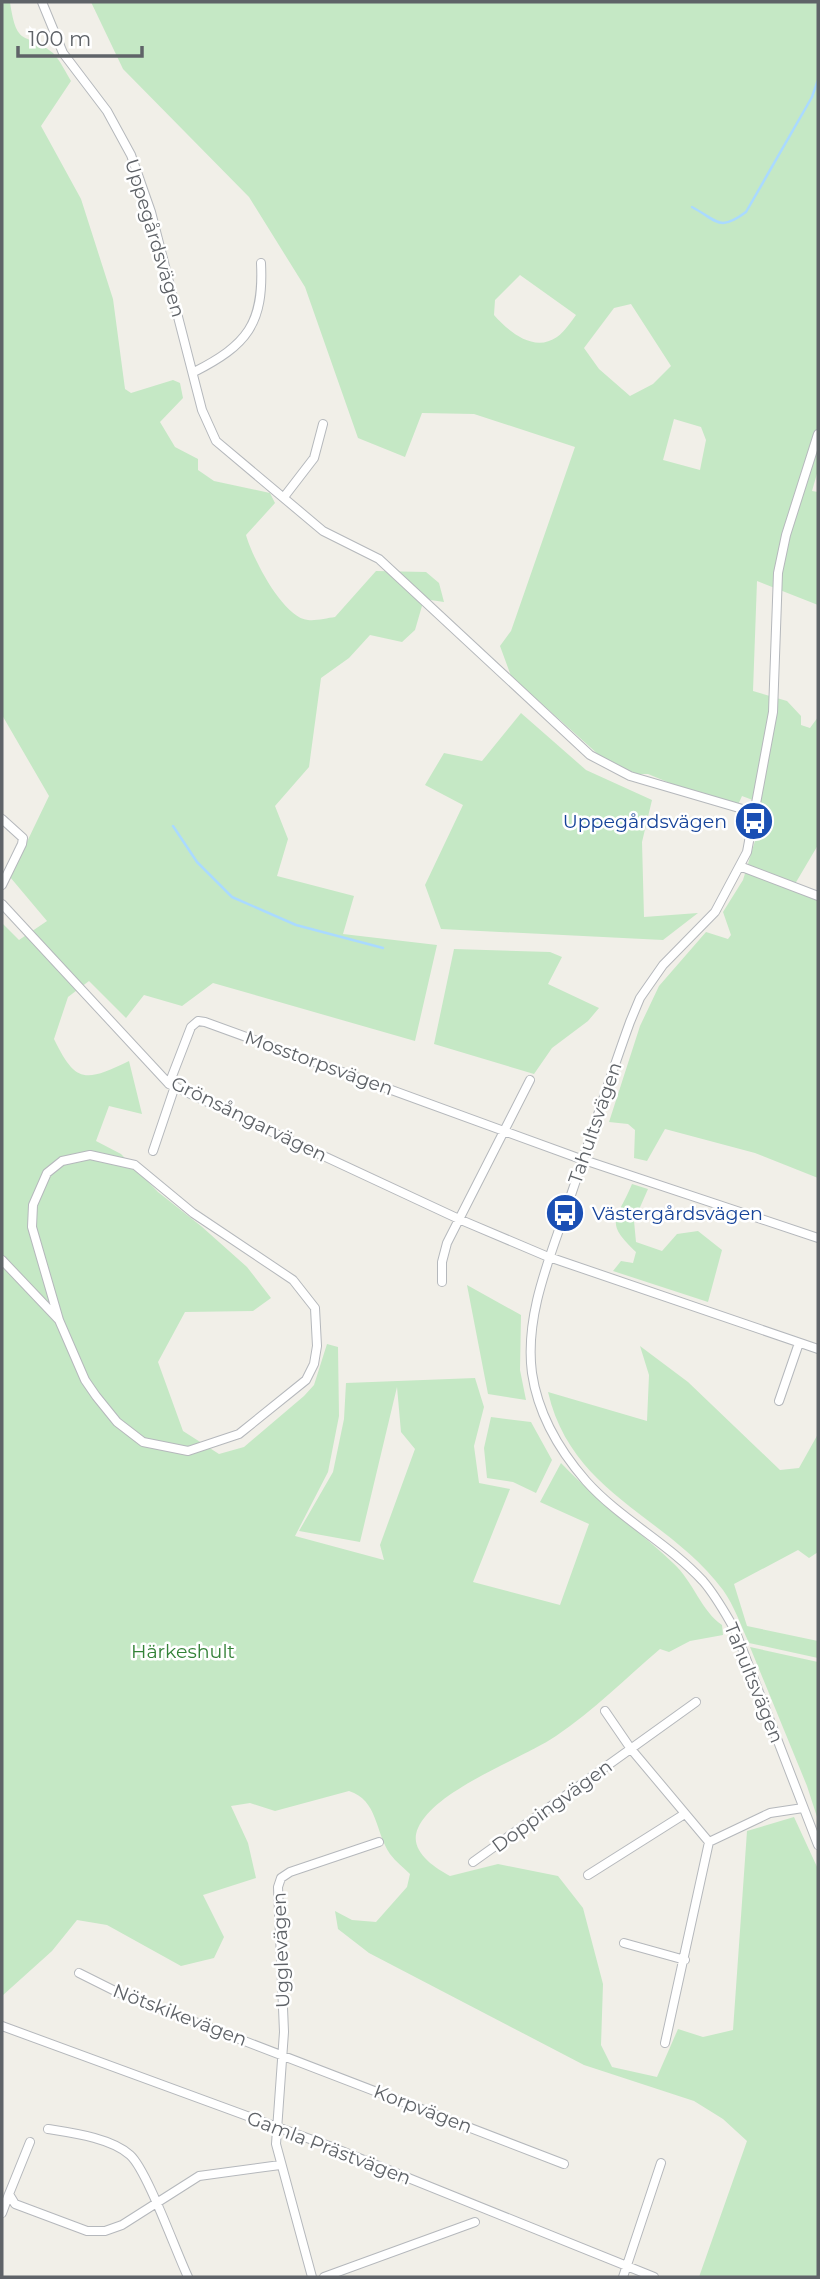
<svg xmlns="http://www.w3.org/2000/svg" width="820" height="2279" font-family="Montserrat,sans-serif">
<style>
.green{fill:#c5e8c5;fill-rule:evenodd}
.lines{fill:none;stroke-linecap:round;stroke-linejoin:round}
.stream{stroke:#aadaff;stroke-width:2.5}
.street-casing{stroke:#b5b8bc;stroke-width:10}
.street{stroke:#fff;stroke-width:8}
.labels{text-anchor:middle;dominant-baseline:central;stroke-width:5;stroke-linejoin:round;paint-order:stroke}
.street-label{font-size:19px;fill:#5f6368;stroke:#fff}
.transit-label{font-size:19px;fill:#164399;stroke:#fff;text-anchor:end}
.park-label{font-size:19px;fill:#348238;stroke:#fff}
</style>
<rect width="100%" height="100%" fill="#f1efe8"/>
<!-- green -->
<path class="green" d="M 2,2 L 10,2 C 17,51 26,30 53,53 C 60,60 66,73 71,81 L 41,126 L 81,199 L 113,299 L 125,389 L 131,393 L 173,380 L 180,383 L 183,398 L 160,422 L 175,447 L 198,459 L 198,470 L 214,481 L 270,493 L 275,503 L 246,535 C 252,557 283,618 308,620 C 316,621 327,618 335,617 L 376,571 L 426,572 L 439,583 L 444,602 L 424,599 L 415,630 L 402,642 L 370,635 L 349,658 L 321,678 L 309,767 L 275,806 L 288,839 L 277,876 L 354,896 L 343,934 L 437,945 L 415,1041 L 213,983 L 182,1006 L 144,995 L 126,1018 L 89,981 L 68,997 L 54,1039 C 76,1084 85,1082 129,1061 L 142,1114 L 109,1106 L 96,1141 L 121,1154 L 158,1192 L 201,1226 L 247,1267 L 271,1298 L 253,1311 L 185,1312 L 158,1362 L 183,1431 L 219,1454 L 244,1447 L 304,1396 L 314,1385 L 327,1344 L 338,1347 L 339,1416 L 328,1472 L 295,1536 L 384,1560 L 380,1545 L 415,1449 L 401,1432 L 397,1387 L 360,1542 L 299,1531 L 333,1472 L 344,1419 L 346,1383 L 475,1378 L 484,1407 L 474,1446 L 479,1483 L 510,1489 L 473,1582 L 560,1605 L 589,1524 L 540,1502 L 561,1463 C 596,1500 636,1528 673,1563 C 693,1581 702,1612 722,1625 L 723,1635 L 690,1641 L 669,1652 L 660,1649 C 626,1678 593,1711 556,1736 C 520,1760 436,1789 418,1828 C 408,1850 433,1867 450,1876 L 498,1864 L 558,1876 L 583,1908 L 603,1984 L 601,2045 L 612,2067 L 657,2077 L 678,2029 L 703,2037 L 733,2030 L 747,1831 L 794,1817 L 818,1869 L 818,2277 L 699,2277 L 747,2141 L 723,2119 L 694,2101 L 584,2065 L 369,1953 L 338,1929 L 335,1911 L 352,1920 L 376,1922 L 407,1887 L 410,1874 C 404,1868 396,1862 390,1854 C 375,1832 378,1800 349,1791 L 275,1811 L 250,1803 L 231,1806 L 248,1843 L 256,1878 L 203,1895 L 224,1937 L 214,1958 L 181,1966 L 107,1925 L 77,1920 L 52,1951 L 2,1996 L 2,923 L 19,940 L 47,921 L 10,877 L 49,796 L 2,715 Z
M 91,2 L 818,2 L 818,470 L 812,491 L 818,492 L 818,605 L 757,581 L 753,691 L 787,701 L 801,716 L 801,725 L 810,728 L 818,717 L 818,845 L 792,889 L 818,901 L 818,1178 L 755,1153 L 665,1129 L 647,1161 L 634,1158 L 635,1130 L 628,1124 L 609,1122 L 640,1026 L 659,986 L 706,932 L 728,939 L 731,935 L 723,912 L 743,880 L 766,805 L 742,796 L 738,805 L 694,793 L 648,774 L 633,774 L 600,756 L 511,676 L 500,646 L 511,631 L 575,447 L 474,414 L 422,413 L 405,457 L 358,438 L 305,287 L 249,197 L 123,69 ZM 520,275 L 576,315 C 571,322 564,332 557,337 C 534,353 509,332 494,315 L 495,300 ZM 631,304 L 671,366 L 653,384 L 630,396 L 599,369 L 584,348 L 614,308 ZM 674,419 L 701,427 L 706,440 L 700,470 L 663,460 Z
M 521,713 L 586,770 L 652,800 L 642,842 L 644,917 L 698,913 L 663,940 L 441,929 L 425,885 L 463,805 L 425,785 L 444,753 L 482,761 Z
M 454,949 L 550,952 L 562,957 L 548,984 L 599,1008 L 588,1021 L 552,1048 L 534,1074 L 434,1044 Z
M 632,1184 L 648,1189 L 634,1221 L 636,1242 L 662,1251 L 677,1234 L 698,1231 L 722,1250 L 708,1302 L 613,1271 L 621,1261 L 633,1263 L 636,1252 C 604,1221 616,1222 632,1184 Z
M 467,1285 L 521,1315 L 520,1370 L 526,1400 L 488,1394 Z
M 640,1346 L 688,1382 L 780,1470 L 799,1468 L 818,1434 L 818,1552 L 809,1558 L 798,1550 L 734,1584 L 747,1626 L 818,1641 L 818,1658 L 749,1643 C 741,1626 734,1605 723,1590 C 667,1515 572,1495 548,1392 L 647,1421 L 649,1375 Z
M 491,1417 L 531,1422 L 552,1460 L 536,1493 L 513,1482 L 487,1478 L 484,1448 Z
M 750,1647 L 818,1662 L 818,1820 L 807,1786 Z"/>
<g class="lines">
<!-- stream -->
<path class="stream" d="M 692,207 C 718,221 719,232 746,212 L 812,97 L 818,80
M 173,826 L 197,862 L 232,897 L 296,925 L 383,948"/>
<!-- street casing -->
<g class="street-casing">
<path id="street" d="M 42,2 L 63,53 L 107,111 L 131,155 L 151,212 L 202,410 L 216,441 L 323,531 L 379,559 L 590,755 L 630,776 L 756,813
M 194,372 C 247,345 264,324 261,263
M 818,434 L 786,535 L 778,573 L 773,712 L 747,852 L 715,912 L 663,965 L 640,998 L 630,1022 C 609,1080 590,1139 570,1198 C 552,1253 524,1314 532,1373 C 538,1414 559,1450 586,1481 C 620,1519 668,1543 703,1581 C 716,1596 725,1613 735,1630 L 818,1845
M 284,497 L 314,458 L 323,424
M 2,819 L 23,838 L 22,844 L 2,885
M 742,867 L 818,896
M 2,904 L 169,1084 L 461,1220 L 546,1256 L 818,1349
M 169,1084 L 191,1027 L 198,1021 L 205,1022 L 578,1158 L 818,1238
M 153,1151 L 175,1086
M 2,1260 L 59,1320 L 85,1380 L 96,1396 L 117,1422 L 143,1442 L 188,1451 L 239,1434 L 306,1380 L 314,1364 L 317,1346 L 315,1308 L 293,1280 L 193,1213 L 135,1165 L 90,1155 L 62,1161 L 47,1173 L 33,1205 L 32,1227 L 59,1320
M 442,1282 L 442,1262 L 447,1243 L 530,1080
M 779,1401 L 799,1343
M 605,1711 L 631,1749 L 709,1842
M 473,1862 L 696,1702
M 588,1875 L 683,1815
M 624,1943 L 685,1960
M 79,1973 L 117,1992 L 564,2164
M 2,2026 L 329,2146 L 654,2277
M 665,2043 L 709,1842 L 770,1813 L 803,1808
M 48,2129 C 73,2133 111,2138 130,2155 C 147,2170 176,2252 188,2277
M 30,2142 L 9,2194 L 15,2204 L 87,2231 L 105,2231 L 122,2225 L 199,2176 L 280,2165
M 2,2213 L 9,2194
M 312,2277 L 276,2144 L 284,2032 L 278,1887 L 281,1878 L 290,1872 L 379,1842
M 324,2277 L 475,2222
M 623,2277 L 661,2163"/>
</g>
<!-- street -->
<use href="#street" class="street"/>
</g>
<!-- icons -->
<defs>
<g id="bus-disc" transform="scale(2.0125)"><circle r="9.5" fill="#1a4fb4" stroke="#fff"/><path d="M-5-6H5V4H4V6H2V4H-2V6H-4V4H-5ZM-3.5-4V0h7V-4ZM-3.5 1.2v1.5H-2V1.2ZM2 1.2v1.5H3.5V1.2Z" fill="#fff"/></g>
</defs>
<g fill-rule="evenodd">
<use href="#bus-disc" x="754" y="821"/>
<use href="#bus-disc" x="565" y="1213"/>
</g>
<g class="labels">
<!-- street labels -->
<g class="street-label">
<text transform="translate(155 238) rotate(73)">Uppegårdsvägen</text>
<text transform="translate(319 1063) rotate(20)">Mosstorpsvägen</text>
<text transform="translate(249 1119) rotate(26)">Grönsångarvägen</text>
<text transform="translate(595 1123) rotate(-71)">Tahultsvägen</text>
<text transform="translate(754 1683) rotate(68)">Tahultsvägen</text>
<text transform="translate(552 1806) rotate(-36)">Doppingvägen</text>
<text transform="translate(281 1950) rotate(-92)">Ugglevägen</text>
<text transform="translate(180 2015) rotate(21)">Nötskikevägen</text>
<text transform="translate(423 2109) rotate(21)">Korpvägen</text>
<text transform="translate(329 2148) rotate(21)">Gamla Prästvägen</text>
</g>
<!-- transit labels -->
<g class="transit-label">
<text x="727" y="821">Uppegårdsvägen</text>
<text x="592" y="1213" text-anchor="start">Västergårdsvägen</text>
</g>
<!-- park labels -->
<g class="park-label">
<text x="183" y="1651">Härkeshult</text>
</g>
</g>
<!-- border -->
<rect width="820" height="2279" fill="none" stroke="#5f6368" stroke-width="7"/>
<!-- scale -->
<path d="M18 46v10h124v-10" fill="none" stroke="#5f6368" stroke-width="3.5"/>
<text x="28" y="46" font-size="21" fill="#5f6368" stroke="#ffffff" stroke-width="5" paint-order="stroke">100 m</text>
</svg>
